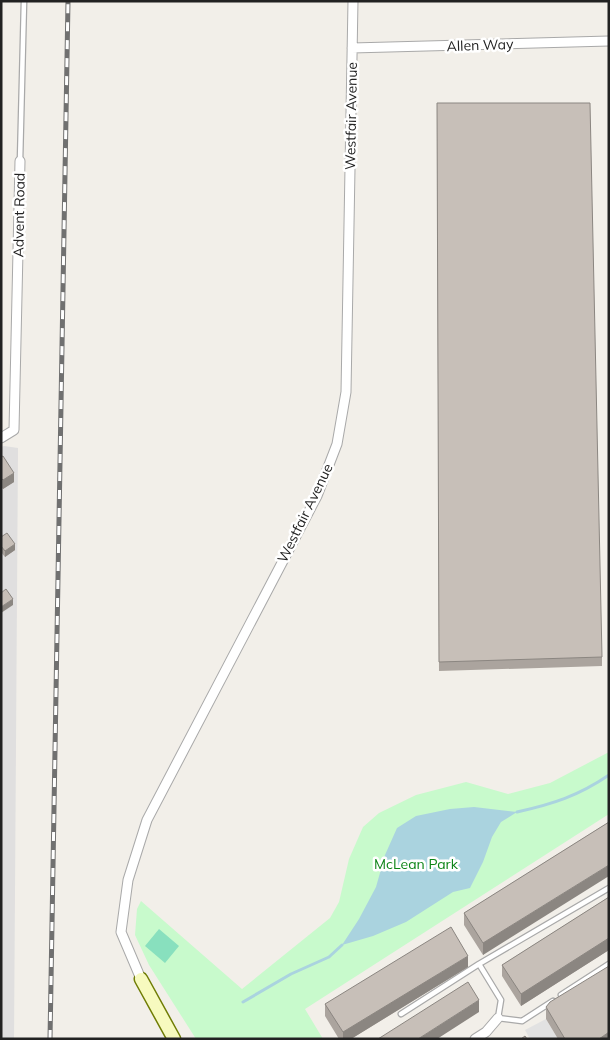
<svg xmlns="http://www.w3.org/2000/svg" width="610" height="1040" font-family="Mulish,sans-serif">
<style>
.residential{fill:#e0dfdf}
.park{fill:#c8facc}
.pitch{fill:#88e0be}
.parking{fill:#e2e2e2}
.water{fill:#aad3df}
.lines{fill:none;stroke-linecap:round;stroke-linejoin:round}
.stream{stroke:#aad3df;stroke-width:3}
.lane-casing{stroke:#a9a9a9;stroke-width:7}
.street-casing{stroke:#a9a9a9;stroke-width:11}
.secondary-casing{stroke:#707d05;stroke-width:15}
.lane{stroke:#fff;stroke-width:4.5}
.street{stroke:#fff;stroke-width:9}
.secondary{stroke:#f7fabf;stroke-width:12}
.rail-casing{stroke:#707070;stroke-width:5}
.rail{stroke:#fff;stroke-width:3;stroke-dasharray:9;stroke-linecap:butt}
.wall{fill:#aba49e}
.shaded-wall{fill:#8b8681}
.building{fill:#c7bfb8;stroke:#8b8681}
.labels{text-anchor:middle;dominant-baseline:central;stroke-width:5;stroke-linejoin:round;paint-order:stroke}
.street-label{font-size:14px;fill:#222;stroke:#fff}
.park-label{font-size:14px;fill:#0c8416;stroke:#fff}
</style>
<rect width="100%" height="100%" fill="#f2efe9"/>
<!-- residential -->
<path class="residential" d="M 4,446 L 18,448 L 14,1039 L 1,1039 L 1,447 Z"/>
<!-- park -->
<path class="park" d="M 609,752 L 609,814 L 305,1009 L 323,1039 L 196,1039 L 149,965 L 135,935 L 137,909 L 141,901 L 242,989 L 330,918 L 339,902 L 349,859 L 363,827 L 379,813 L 416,795 L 466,782 L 508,794 L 550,783 Z"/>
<!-- pitch -->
<path class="pitch" d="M 159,929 L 179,946 L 165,963 L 145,946 Z"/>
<!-- parking -->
<path class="parking" d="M 546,1019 L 558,1039 L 530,1039 L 525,1030 Z"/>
<!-- water -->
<path class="water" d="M 474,807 L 517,812 L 501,822 L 492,837 L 483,862 L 470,888 L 453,892 L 406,922 L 373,936 L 342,945 L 359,919 L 376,887 L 385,855 L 397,828 L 416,816 L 450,809 Z"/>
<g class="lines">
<!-- stream -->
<path class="stream" d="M 517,812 C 553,804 578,796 609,775
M 243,1002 L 291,974 L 329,957 L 342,945"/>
<!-- lane casing -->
<g class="lane-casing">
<path id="lane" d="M 20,161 L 24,1
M 479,964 L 501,1000 L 498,1018 L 522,1021 L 553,1001
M 561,995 L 609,964
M 401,1014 L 479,964 L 609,888"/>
</g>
<!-- street casing -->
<g class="street-casing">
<path id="street" d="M 352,48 L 609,41
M 1,438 L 14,430 L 20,161
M 141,979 L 121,932 L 128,880 L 147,820 L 317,496 L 337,444 L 346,392 L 353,1
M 475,1039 L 486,1032 L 498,1018"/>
</g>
<!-- secondary casing -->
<g class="secondary-casing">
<path id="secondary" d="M 141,979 L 174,1039"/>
</g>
<!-- lane -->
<use href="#lane" class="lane"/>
<!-- street -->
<use href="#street" class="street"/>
<!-- secondary -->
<use href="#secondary" class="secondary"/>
<!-- rail casing -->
<g class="rail-casing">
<path id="rail" d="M 50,1039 L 68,1"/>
</g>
<!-- rail -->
<use href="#rail" class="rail"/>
</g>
<!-- wall -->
<path class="wall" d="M 437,103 L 602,657 L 602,666 L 439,671 Z
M 1,457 L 14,482 L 3,489 L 1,487 Z
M 1,537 L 15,550 L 5,557 L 1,552 Z
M 609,822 L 483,955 L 464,925 L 464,913 Z
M 609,897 L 609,950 L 521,1006 L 502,976 L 502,965 Z
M 468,967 L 351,1039 L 339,1039 L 325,1016 L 325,1004 Z
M 546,1007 L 609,1039 L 558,1039 L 546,1019 Z"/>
<!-- shaded-wall -->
<path class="shaded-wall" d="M 14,473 L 14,482 L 3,489 L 3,480 Z
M 15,544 L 15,550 L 5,557 L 5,551 Z
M 13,599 L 13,605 L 1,613 L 1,607 Z
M 609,865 L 609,876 L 483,955 L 483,943 Z
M 609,938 L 609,950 L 521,1006 L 521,994 Z
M 468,956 L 468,967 L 351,1039 L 343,1039 L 343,1032 Z
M 479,1000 L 479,1012 L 437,1039 L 418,1039 Z
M 609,1032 L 609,1039 L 599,1039 Z"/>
<!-- building -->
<path class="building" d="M 437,103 L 590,103 L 602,657 L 439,662 Z
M 3,456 L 14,473 L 3,480 L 1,478 L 1,457 Z
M 7,533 L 15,544 L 5,551 L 1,546 L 1,537 Z
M 6,589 L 13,599 L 1,607 L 1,593 Z
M 609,822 L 609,865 L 483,943 L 464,913 Z
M 609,897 L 609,938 L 521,994 L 502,965 Z
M 451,927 L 468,956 L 343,1032 L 325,1004 Z
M 609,966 L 609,1032 L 599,1039 L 565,1039 L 546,1007 L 550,1002 Z
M 468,982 L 479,1000 L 418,1039 L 378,1039 Z
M 525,1036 L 527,1039 L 521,1039 Z"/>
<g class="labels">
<!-- street labels -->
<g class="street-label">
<text transform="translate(480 45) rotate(-2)">Allen Way</text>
<text transform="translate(351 116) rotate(-89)">Westfair Avenue</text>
<text transform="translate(19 215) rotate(-89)">Advent Road</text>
<text transform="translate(305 513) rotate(-64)">Westfair Avenue</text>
</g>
<!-- park labels -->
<g class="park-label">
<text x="416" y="864">McLean Park</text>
</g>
</g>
<!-- border -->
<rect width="610" height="1040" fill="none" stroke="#222222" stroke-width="5"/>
</svg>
